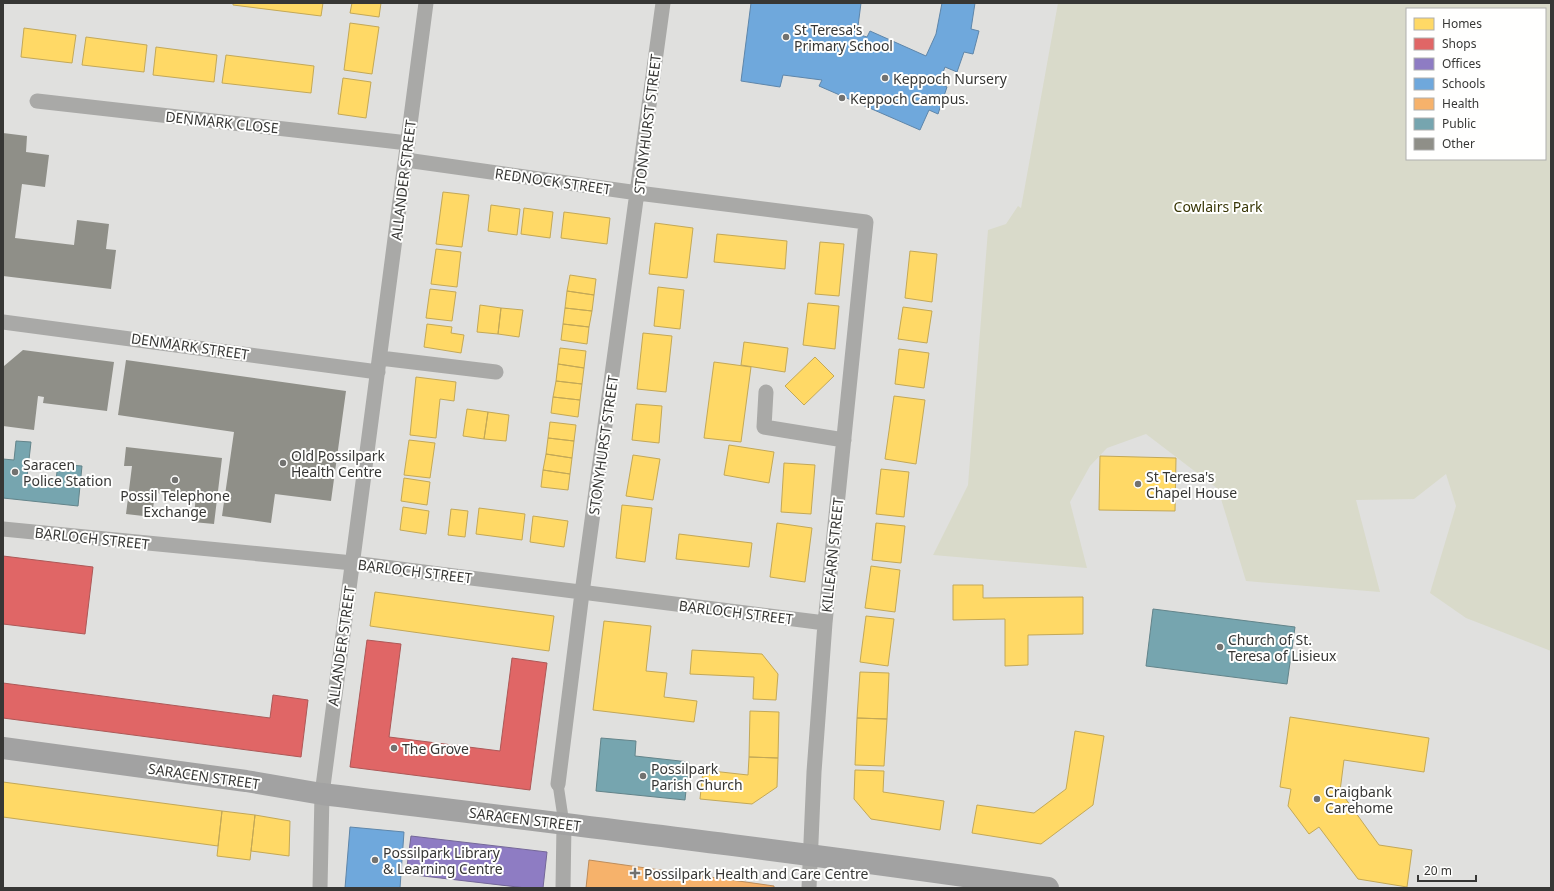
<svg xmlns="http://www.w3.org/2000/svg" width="1554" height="891" font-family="'Noto Sans',sans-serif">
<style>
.green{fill:#d9daca;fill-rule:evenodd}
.homes{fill:#ffd966;stroke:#c3a857}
.shops{fill:#e06666;stroke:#ad5857}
.offices{fill:#8e7cc3;stroke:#746798}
.schools{fill:#6fa8dc;stroke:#5e86aa}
.health{fill:#f6b26b;stroke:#bd8d5b}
.public{fill:#76a5af;stroke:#63848a}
.building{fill:#8f8f88}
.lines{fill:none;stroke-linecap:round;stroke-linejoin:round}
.pedestrian{stroke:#a9a9a7;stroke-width:11}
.minor{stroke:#a9a9a7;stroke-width:15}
.primary{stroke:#a2a2a2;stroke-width:22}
.poi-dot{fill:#727270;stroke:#fffffe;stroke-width:1.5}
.labels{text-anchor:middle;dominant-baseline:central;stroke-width:4;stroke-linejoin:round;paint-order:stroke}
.poi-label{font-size:14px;fill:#373735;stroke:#fffffe;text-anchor:start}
.street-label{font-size:14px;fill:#373735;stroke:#fffffe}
.park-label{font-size:14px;fill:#383606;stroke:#fffffe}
</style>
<rect width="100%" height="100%" fill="#e0e0de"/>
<!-- green -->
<path class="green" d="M 1058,3 L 1551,3 L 1551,651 L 1466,618 L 1430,593 L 1456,506 L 1446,474 L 1414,499 L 1356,500 L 1380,592 L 1246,581 L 1218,489 L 1146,434 L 1107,448 L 1090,466 L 1070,502 L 1087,568 L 933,555 L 968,485 L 988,230 L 1006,224 L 1018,206 L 1021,208 ZM 1407,9 L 1545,9 L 1545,159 L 1407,159 Z"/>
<!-- homes -->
<path class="homes" d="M 233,3 L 323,3 L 321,16 L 233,5 Z
M 352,3 L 381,3 L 379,17 L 350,13 Z
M 350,23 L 379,27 L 372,74 L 344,70 Z
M 24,28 L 76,35 L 72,63 L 21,57 Z
M 86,37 L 147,45 L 144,72 L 82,65 Z
M 156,47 L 217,55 L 214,82 L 153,75 Z
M 226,55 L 314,66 L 311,93 L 222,83 Z
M 343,78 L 371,82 L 366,118 L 338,114 Z
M 443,192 L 469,195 L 462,247 L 436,244 Z
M 491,205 L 520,209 L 517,235 L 488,231 Z
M 524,208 L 553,212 L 550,238 L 521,234 Z
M 564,212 L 610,218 L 607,244 L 561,238 Z
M 655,223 L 693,228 L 687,278 L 649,274 Z
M 717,234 L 787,241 L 785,269 L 714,262 Z
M 820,242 L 844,244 L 839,296 L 815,294 Z
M 436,249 L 461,252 L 457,287 L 431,284 Z
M 910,251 L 937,254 L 932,302 L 905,298 Z
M 570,275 L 596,279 L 594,295 L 567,291 Z
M 658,287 L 684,290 L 680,329 L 654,326 Z
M 430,289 L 456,292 L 452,321 L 426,318 Z
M 567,291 L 594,295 L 592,311 L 565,308 Z
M 808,303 L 839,306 L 835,349 L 803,345 Z
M 480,305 L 501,308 L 498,334 L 477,332 Z
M 903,307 L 932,311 L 927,343 L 898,339 Z
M 501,308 L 523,310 L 519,337 L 498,334 Z
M 565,308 L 592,311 L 589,327 L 563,324 Z
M 427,324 L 452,327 L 451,333 L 464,335 L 461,353 L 424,347 Z
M 563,324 L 589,327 L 587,344 L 561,340 Z
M 643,333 L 672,336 L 666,392 L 637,389 Z
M 744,342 L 788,348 L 785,372 L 741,365 Z
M 560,348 L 586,351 L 584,368 L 558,364 Z
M 899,349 L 929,353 L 924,388 L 895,384 Z
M 815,357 L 834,376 L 804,405 L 785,386 Z
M 714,362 L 751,367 L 741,442 L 704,438 Z
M 558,364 L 584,368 L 582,384 L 556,381 Z
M 416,377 L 456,382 L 454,401 L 440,399 L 436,438 L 410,435 Z
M 556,381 L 582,384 L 580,400 L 553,397 Z
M 894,396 L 925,400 L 916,464 L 885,459 Z
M 553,397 L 580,400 L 578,417 L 551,413 Z
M 636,404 L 662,406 L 659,443 L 632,440 Z
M 467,409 L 488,412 L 484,439 L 463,436 Z
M 488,412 L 509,415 L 506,441 L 484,439 Z
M 550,422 L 576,425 L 574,441 L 548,438 Z
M 548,438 L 574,441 L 572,458 L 546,454 Z
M 409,440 L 435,443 L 430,478 L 404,475 Z
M 729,445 L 774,452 L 769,483 L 724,475 Z
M 546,454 L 572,458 L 570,474 L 543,470 Z
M 633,455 L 660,459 L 653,500 L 626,496 Z
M 1100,456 L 1176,458 L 1175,511 L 1099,510 Z
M 784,463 L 815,465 L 811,514 L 781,512 Z
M 881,469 L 909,472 L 904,517 L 876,514 Z
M 543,470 L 570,474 L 568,490 L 541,487 Z
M 404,478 L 430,482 L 427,505 L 401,501 Z
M 622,505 L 652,508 L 645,562 L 616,558 Z
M 403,507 L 429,511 L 426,534 L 400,530 Z
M 479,508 L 525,514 L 522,540 L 476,534 Z
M 451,509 L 468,511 L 465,537 L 448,535 Z
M 533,516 L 568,521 L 564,547 L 530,542 Z
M 777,523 L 812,528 L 805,582 L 770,577 Z
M 876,523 L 905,526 L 901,563 L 872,560 Z
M 679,534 L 752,543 L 749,567 L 676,559 Z
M 871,566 L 900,570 L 895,612 L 865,608 Z
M 953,585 L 983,585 L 983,598 L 1083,597 L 1083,634 L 1028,635 L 1028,665 L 1005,666 L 1005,619 L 953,620 Z
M 375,592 L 554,616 L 549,651 L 370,626 Z
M 866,616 L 894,619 L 888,666 L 860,662 Z
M 604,621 L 651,626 L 646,671 L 667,673 L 664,697 L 697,701 L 694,722 L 593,710 Z
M 692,650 L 762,654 L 778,674 L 776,700 L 753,699 L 754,677 L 690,674 Z
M 860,672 L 889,673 L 887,719 L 857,718 Z
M 750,711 L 779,712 L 778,758 L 749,757 Z
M 1290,717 L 1429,738 L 1424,772 L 1344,760 L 1340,791 L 1379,845 L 1412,850 L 1407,887 L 1358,879 L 1319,827 L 1309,834 L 1288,806 L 1291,789 L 1280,787 Z
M 857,718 L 887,719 L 884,766 L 855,765 Z
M 1075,731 L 1104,736 L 1093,805 L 1041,844 L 972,833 L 977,805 L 1034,813 L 1066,789 Z
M 749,757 L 778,758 L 777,787 L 752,804 L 700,799 L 703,770 L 748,775 Z
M 855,770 L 884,771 L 883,792 L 944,801 L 940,830 L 871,819 L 854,799 Z
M 3,782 L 222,811 L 218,846 L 3,817 Z
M 222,811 L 255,815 L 250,860 L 217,856 Z
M 255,815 L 290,821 L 289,856 L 251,851 Z"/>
<!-- shops -->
<path class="shops" d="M 3,556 L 93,567 L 85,634 L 3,624 Z
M 367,640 L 401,644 L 389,737 L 500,751 L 512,658 L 547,663 L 530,790 L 350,767 Z
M 3,683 L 270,718 L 273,695 L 308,700 L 301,757 L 3,718 Z"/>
<!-- offices -->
<path class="offices" d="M 411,836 L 547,852 L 543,888 L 526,888 L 406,874 Z"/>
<!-- schools -->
<path class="schools" d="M 751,3 L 861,3 L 857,34 L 867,37 L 870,31 L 926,56 L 936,34 L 942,3 L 975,3 L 971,29 L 979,31 L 973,54 L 964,52 L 957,72 L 945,67 L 939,83 L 947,87 L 938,114 L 929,110 L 920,130 L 819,86 L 822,80 L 783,75 L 780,87 L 741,81 Z
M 350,827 L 404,832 L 400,888 L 345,888 Z"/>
<!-- health -->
<path class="health" d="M 589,860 L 774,886 L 774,888 L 586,888 Z"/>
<!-- public -->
<path class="public" d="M 16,441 L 31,442 L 27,477 L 56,480 L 58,464 L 82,466 L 78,506 L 3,498 L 3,459 L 14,460 Z
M 1153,609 L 1295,627 L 1287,684 L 1146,666 Z
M 601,738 L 636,741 L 635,756 L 689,762 L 685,800 L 596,791 Z"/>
<!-- building -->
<path class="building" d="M 3,133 L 27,136 L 26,152 L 49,155 L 45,187 L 22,184 L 15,238 L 74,245 L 77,220 L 109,224 L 106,249 L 116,250 L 111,289 L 3,276 Z
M 23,350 L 114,362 L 107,411 L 43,403 L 44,397 L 38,396 L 34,430 L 3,426 L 4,366 Z
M 126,360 L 346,391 L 331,501 L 275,494 L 271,523 L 222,516 L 234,432 L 118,415 Z
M 126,447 L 222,458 L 214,524 L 193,522 L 196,497 L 155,493 L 152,517 L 126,514 L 132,466 L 124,466 Z"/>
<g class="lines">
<!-- pedestrian -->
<path class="pedestrian" d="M 558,784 L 564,824"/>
<!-- minor -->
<path class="minor" d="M 37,101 L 408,143
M 406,160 L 638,193 L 866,222 L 825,623 L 814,772 L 809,888
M 3,322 L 378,372
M 380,358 L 496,372
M 766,392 L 764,427 L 844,440
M 3,529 L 353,563 L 825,623
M 558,784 L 582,593 L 663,3
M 320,888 L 322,794 L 426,3
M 563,888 L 564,824"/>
<!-- primary -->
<path class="primary" d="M 3,748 L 246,781 L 322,794 C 565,824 807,853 1048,888"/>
</g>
<!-- markers -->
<g class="poi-dot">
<circle cx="786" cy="37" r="4"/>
<circle cx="885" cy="78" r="4"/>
<circle cx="842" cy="98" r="4"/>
<circle cx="283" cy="463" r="4"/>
<circle cx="15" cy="472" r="4"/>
<circle cx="175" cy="480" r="4"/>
<circle cx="1138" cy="484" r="4"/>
<circle cx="1220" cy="647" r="4"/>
<circle cx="394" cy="748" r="4"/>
<circle cx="643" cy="776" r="4"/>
<circle cx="1317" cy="799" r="4"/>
<circle cx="375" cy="860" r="4"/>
<path d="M633 867h4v4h4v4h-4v4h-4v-4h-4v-4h4z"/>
</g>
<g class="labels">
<!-- poi labels -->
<g class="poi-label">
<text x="794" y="29">St Teresa's<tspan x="794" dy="16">Primary School</tspan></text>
<text x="893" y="78">Keppoch Nursery</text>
<text x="850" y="98">Keppoch Campus.</text>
<text x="291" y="455">Old Possilpark<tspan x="291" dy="16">Health Centre</tspan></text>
<text x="23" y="464">Saracen<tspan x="23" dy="16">Police Station</tspan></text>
<text x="1146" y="476">St Teresa's<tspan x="1146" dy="16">Chapel House</tspan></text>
<text x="175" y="495" text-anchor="middle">Possil Telephone<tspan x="175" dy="16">Exchange</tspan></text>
<text x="1228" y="639">Church of St.<tspan x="1228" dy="16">Teresa of Lisieux</tspan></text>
<text x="402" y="748">The Grove</text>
<text x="651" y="768">Possilpark<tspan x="651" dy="16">Parish Church</tspan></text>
<text x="1325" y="791">Craigbank<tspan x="1325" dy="16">Carehome</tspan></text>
<text x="383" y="852">Possilpark Library<tspan x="383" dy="16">&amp; Learning Centre</tspan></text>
<text x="644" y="873">Possilpark Health and Care Centre</text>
</g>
<!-- street labels -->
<g class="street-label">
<text transform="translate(222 122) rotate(6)">DENMARK CLOSE</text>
<text transform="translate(647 124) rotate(-83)">STONYHURST STREET</text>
<text transform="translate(403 180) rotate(-83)">ALLANDER STREET</text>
<text transform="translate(553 181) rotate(8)">REDNOCK STREET</text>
<text transform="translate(190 346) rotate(8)">DENMARK STREET</text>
<text transform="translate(603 445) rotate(-82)">STONYHURST STREET</text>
<text transform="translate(92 538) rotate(6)">BARLOCH STREET</text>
<text transform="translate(832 555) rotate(-84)">KILLEARN STREET</text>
<text transform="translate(415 571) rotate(7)">BARLOCH STREET</text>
<text transform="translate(736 612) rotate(7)">BARLOCH STREET</text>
<text transform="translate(341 646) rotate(-82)">ALLANDER STREET</text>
<text transform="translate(204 776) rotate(8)">SARACEN STREET</text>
<text transform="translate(525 819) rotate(7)">SARACEN STREET</text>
</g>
<!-- park labels -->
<g class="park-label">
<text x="1218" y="206">Cowlairs Park</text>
</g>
</g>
<!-- border -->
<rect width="1554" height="891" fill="none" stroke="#373735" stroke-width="8"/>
<!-- legend -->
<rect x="1406" y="8" width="140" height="152" fill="#fffffe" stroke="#afafae"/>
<rect x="1414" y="18" width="20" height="12" fill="#ffd966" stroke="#afafae"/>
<text x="1442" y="28" font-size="12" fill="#373735">Homes</text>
<rect x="1414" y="38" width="20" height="12" fill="#e06666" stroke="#afafae"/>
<text x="1442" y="48" font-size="12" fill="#373735">Shops</text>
<rect x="1414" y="58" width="20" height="12" fill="#8e7cc3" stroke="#afafae"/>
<text x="1442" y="68" font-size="12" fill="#373735">Offices</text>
<rect x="1414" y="78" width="20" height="12" fill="#6fa8dc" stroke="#afafae"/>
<text x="1442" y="88" font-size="12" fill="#373735">Schools</text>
<rect x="1414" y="98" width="20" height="12" fill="#f6b26b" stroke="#afafae"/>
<text x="1442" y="108" font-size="12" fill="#373735">Health</text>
<rect x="1414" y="118" width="20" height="12" fill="#76a5af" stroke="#afafae"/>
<text x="1442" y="128" font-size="12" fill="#373735">Public</text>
<rect x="1414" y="138" width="20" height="12" fill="#8f8f88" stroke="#afafae"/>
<text x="1442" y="148" font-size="12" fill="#373735">Other</text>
<!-- scale -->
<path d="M1418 875v6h58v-6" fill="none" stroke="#373735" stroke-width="2"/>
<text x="1424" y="875" font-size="12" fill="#373735" stroke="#fffffe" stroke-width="3" paint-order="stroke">20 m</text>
</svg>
